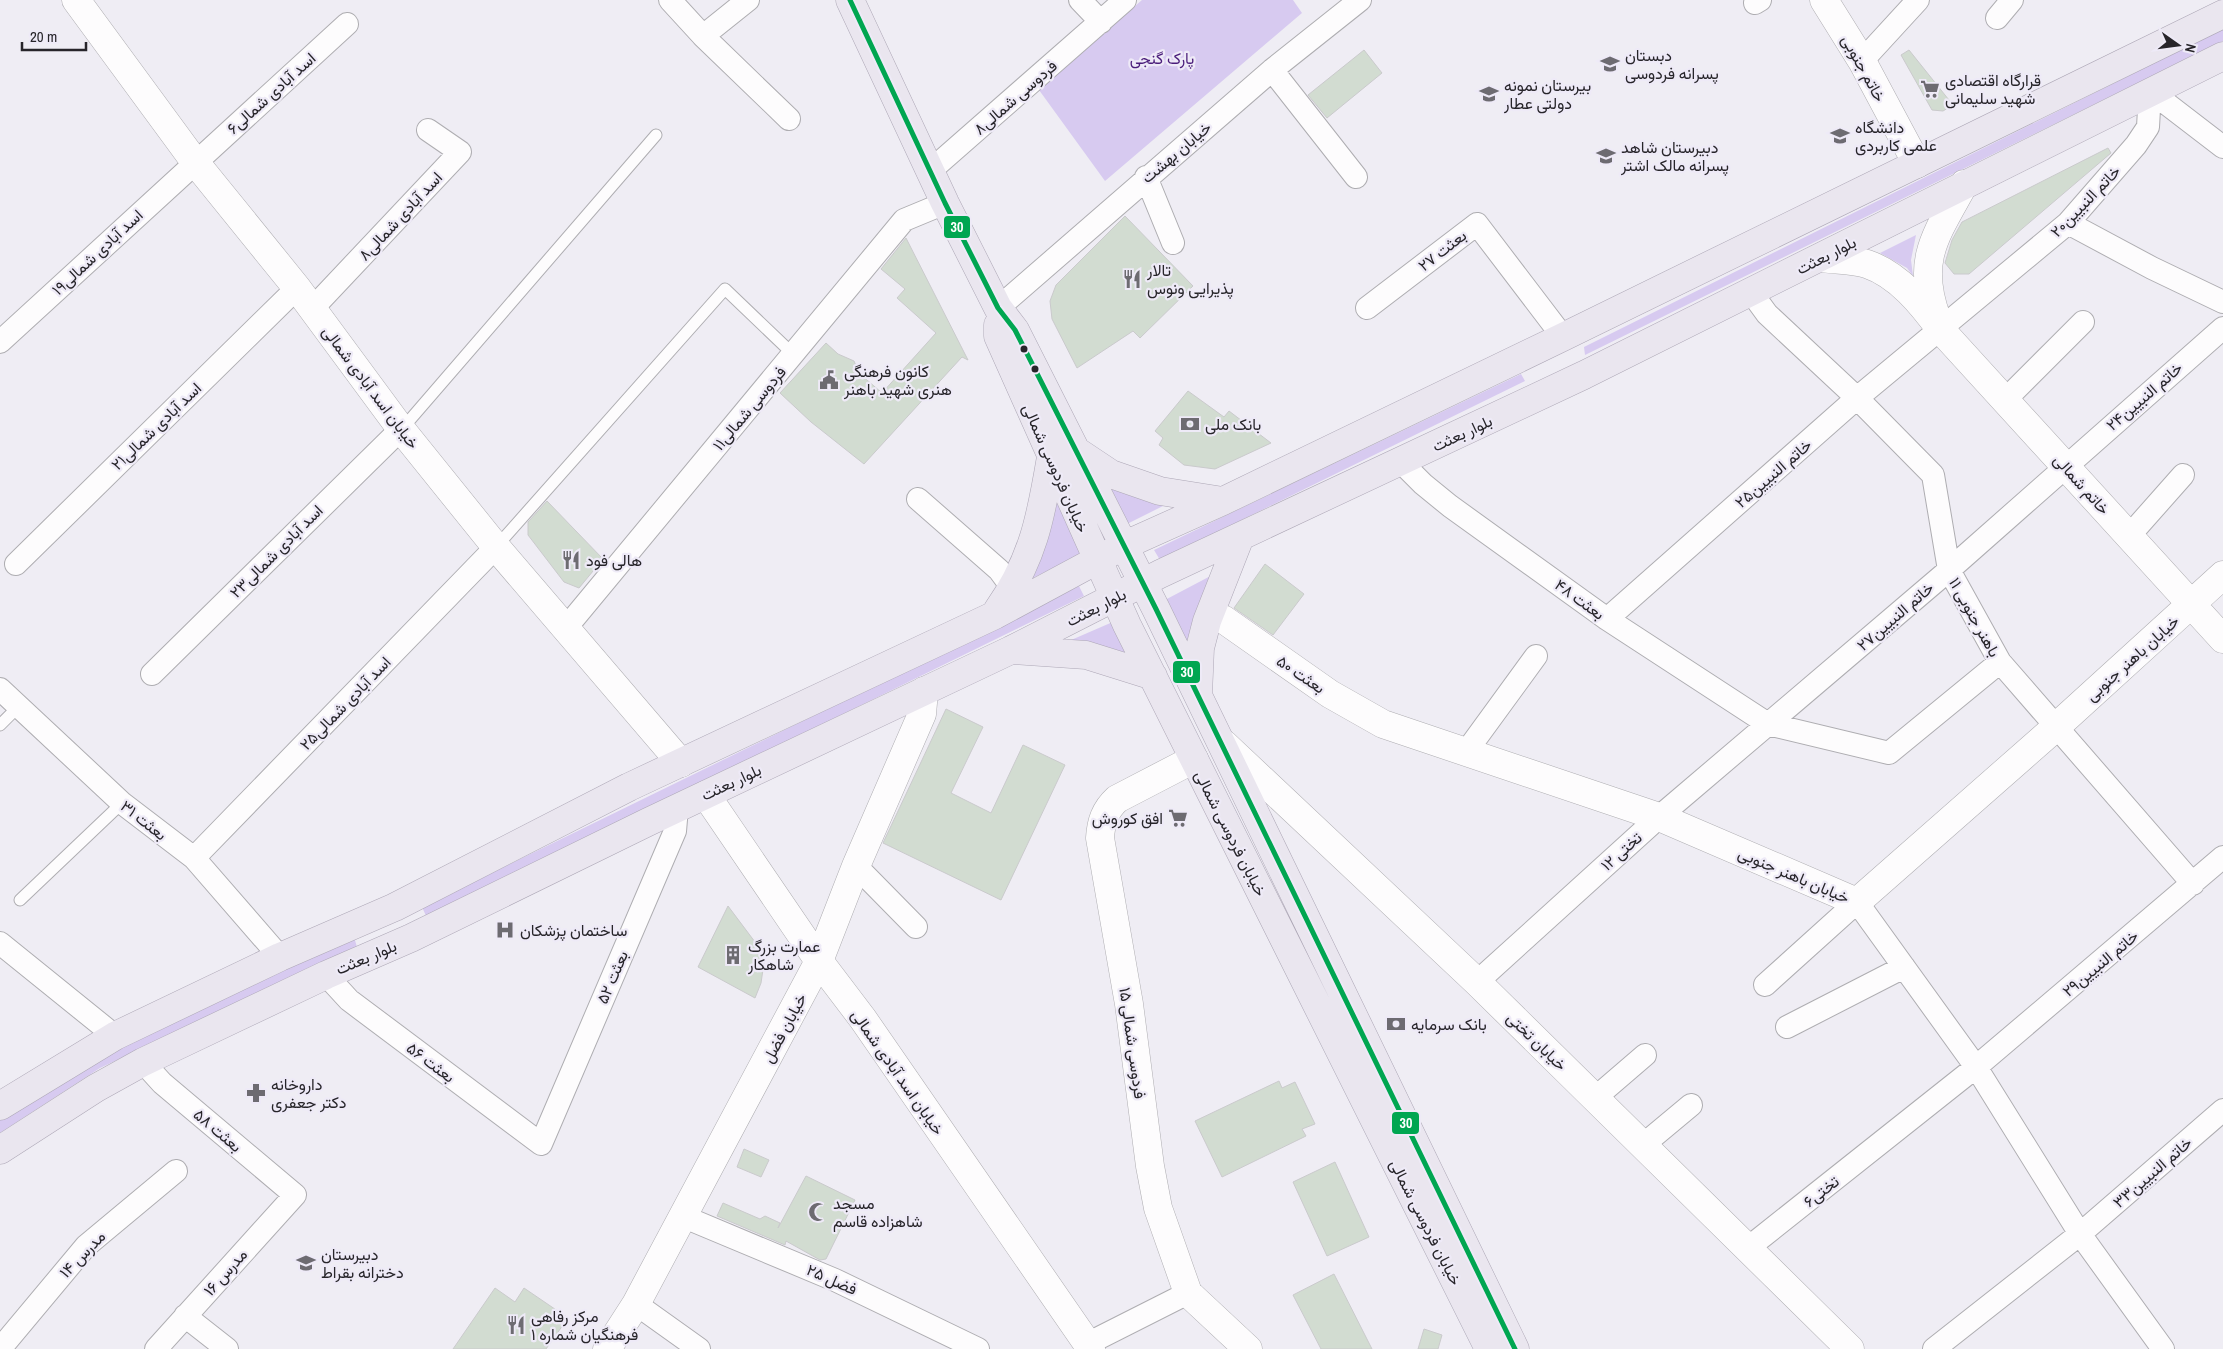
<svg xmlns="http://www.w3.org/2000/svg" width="2223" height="1349" font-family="'Archivo Narrow',Vazirmatn,sans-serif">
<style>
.green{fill:#d7caf0}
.building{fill:#d2dcd1;stroke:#cacacc}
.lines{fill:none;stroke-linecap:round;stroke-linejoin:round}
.service-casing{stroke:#aeadb1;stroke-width:13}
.minor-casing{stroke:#aeadb1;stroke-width:24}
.tertiary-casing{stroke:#aeadb1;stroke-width:29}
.secondary-casing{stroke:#aeadb1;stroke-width:29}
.primary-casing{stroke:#ada7b6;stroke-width:29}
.service{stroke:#fdfcfd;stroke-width:11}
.minor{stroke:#fdfcfd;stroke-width:22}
.tertiary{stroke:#fdfcfd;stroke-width:28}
.secondary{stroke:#fdfcfd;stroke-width:28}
.primary{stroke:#eae6ef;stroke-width:28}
.bus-1-casing{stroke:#eeeaf7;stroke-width:9}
.bus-1{stroke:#00a651;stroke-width:5}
.bus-dot{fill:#27252a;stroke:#eeeaf7;stroke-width:2}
.labels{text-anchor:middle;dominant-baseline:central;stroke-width:4.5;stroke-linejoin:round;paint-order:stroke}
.poi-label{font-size:16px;fill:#27252a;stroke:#eeeaf7;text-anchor:start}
.park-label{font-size:16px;fill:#4b1e7b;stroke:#eeeaf7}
.street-label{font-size:16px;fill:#27252a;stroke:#eeeaf7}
.line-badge{stroke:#eeeaf7;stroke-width:2}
.badge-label{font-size:14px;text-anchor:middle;font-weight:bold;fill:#fff}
</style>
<rect width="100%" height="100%" fill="#efedf4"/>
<!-- green -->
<path class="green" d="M 1142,0 L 1293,0 L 1302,13 L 1105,181 L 1039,90 Z
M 2223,29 L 2223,41 L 1585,355 L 1584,347 Z
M 1916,235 L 1911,260 L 1913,276 L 1907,268 L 1880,253 Z
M 1521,374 L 1525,381 L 1160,560 L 1154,550 Z
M 1104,477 L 1171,502 L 1127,524 Z
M 1054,494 L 1083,553 L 1027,581 Z
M 1220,571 L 1190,655 L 1163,601 Z
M 1079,586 L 1084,596 L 427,918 L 422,907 Z
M 1115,621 L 1135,659 L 1055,647 Z
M 354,937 L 357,947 L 100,1068 L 0,1133 L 0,1119 L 95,1059 Z"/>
<!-- building -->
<path class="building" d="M 1364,50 L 1382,73 L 1327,118 L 1308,95 Z
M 1909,50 L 1953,105 L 1943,111 L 1932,110 L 1901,55 Z
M 2108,148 L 2111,153 L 1969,274 L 1954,274 L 1945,263 L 1952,240 L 1962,222 Z
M 1125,216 L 1193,286 L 1140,338 L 1133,331 L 1077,368 L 1052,319 L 1050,301 L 1056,285 Z
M 906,238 L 968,360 L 962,357 L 864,464 L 811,422 L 780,393 L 826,343 L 838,354 L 854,361 L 859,373 L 882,393 L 936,333 L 897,298 L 905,289 L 881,269 Z
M 1188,391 L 1224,417 L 1229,411 L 1271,443 L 1215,469 L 1184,465 L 1159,445 L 1163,438 L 1155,431 Z
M 547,501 L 603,559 L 579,588 L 564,582 L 528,535 L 528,522 Z
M 1265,564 L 1304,594 L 1273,635 L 1234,608 Z
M 946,709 L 983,727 L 951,793 L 991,813 L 1023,745 L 1065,765 L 1001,900 L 883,843 Z
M 728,906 L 758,946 L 764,963 L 761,983 L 755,998 L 698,967 Z
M 1279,1081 L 1282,1088 L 1295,1082 L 1315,1124 L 1302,1129 L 1306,1136 L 1222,1177 L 1195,1121 Z
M 744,1149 L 769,1160 L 761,1177 L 737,1167 Z
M 1335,1162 L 1369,1237 L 1327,1256 L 1293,1182 Z
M 806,1176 L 855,1200 L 826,1259 L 820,1260 L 786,1241 L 785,1245 L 717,1216 L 723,1203 L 760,1219 L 765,1216 L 780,1223 L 778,1228 Z
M 1334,1274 L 1372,1349 L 1321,1349 L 1293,1295 Z
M 495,1288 L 515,1302 L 524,1288 L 568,1318 L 546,1349 L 453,1349 Z
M 1424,1329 L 1442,1335 L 1438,1349 L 1418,1349 Z"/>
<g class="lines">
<!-- service casing -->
<g class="service-casing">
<path id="service" d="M 402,429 L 656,135
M 496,547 L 725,289 L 794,355
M 0,725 L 19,706
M 20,900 L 122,803"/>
</g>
<!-- minor casing -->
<g class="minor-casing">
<path id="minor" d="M 670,0 L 703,36 L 748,0
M 1080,0 L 1101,22
M 1755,3 L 1760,0
M 1997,18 L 2012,0
M 703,36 L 789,119
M 1862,61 L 1918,0
M 1272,70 L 1356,177
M 2150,91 L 2223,147
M 930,171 L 1125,0
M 1146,177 L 1173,243
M 2068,223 L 2152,268 L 2223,302
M 1751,292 L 1767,314 L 1857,398 L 1933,475 L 1949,570 L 2000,662 L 2193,884
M 998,308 L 1272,70 L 1360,0
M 1367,308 L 1477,224 L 1563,337
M 312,309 L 460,152 L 428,130
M 0,342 L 347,24
M 2005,400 L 2083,322
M 1401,462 L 1423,484 L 1450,506 L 1607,619 L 1768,724 L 1889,753 L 2000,662
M 918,499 L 999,570 L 1013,589
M 2129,536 L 2183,475
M 16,564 L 297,288
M 1607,619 L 1857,398 L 2068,223 L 2136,145 L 2148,127 L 2150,91
M 565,629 L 904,220 L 945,203
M 152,674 L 401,429
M 0,689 L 122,803 L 194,858 L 280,957
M 1466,752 L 1536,656
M 194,858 L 496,547
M 856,866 L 916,927
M 0,943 L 115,1036
M 326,975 L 349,1000 L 541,1144 L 675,831 L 677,808
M 1477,982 L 1659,817 L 1949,570 L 2223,328
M 1765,985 L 1857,902 L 1976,1067 L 2080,1234 L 2163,1349
M 1787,1027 L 1904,967
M 143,1062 L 162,1083 L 295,1195 L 156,1349
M 1595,1098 L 1645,1055
M 1643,1145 L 1691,1105
M 682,1216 L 835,1280 L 978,1349
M 1748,1248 L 1976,1067 L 2223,857
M 636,1304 L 699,1349
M 185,1316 L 227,1349
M 1087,1344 L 1188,1293
M 0,1349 L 86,1246 L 176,1171
M 1934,1349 L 2080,1234 L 2223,1110"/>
</g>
<!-- tertiary casing -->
<g class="tertiary-casing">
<path id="tertiary" d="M 1824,0 L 1862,61 L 1917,164
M 1821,258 C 1836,260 1853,260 1867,264 C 1899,275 1922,304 1941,330 L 2223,639
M 1937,319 C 1915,260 1936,235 1964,184
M 1223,619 L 1330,694 L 1383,724 L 1659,817 L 1857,902 L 2056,727 L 2223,575
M 1194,759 L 1117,799 C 1105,810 1101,822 1100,838 L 1129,1004 L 1150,1166 L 1158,1208 L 1188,1293 L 1248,1349
M 706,795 L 819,961 L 863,1019 L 1091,1349
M 607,1349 L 636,1304 L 819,961 L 856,866 L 922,714 L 924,691"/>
</g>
<!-- secondary casing -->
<g class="secondary-casing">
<path id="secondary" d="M 76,0 L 195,162 L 297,288 L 401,429 L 496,547 L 681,763
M 1224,744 L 1477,982 L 1850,1349"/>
</g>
<!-- primary casing -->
<g class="primary-casing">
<path id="primary" d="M 850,0 L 945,203 L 998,308 L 1015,330 L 1156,609 L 1515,1349
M 998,325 L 998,336 L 1127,625 L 1489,1349
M 1078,452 L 1111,474 L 1160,491 L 1223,501
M 997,611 C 1033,560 1041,517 1051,457
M 1011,650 L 1086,655 L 1153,676
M 1198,695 L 1200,648 L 1207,621 L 1240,537
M 0,1106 L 115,1036 L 280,957 L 395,907 L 629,787 L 995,615 L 1125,545 L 1223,501 L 1563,337 L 2223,14
M 0,1150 L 96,1088 L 143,1062 L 326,975 L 411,938 L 648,822 L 1011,650 L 1160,574 L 1584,375 L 2223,56"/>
</g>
<!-- service -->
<use href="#service" class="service"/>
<!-- minor -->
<use href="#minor" class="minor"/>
<!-- tertiary -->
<use href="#tertiary" class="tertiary"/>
<!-- secondary -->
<use href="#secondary" class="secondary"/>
<!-- primary -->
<use href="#primary" class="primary"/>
<!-- bus-1 casing -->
<g class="bus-1-casing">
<path id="bus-1" d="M 850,0 L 945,203 L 998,308 L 1015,330 L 1156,609 L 1515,1349"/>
</g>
<!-- bus-1 -->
<use href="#bus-1" class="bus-1"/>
</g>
<!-- icons -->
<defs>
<g id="school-bare" transform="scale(1.5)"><path d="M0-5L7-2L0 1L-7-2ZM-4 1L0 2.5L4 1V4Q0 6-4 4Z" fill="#6d6b71" stroke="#eeeaf7" stroke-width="2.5" paint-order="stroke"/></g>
<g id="supermarket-bare" transform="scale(1.5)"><path d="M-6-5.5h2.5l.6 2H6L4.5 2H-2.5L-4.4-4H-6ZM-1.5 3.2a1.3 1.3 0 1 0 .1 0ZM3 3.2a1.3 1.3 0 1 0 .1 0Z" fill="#6d6b71" stroke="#eeeaf7" stroke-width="2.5" paint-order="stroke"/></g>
<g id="university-bare" transform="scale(1.5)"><path d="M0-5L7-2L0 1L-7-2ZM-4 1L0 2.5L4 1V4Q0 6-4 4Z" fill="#6d6b71" stroke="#eeeaf7" stroke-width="2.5" paint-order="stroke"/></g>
<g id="restaurant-bare" transform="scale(1.5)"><path d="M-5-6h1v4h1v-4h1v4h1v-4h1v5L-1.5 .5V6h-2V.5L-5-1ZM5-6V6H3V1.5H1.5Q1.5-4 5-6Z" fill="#6d6b71" stroke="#eeeaf7" stroke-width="2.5" paint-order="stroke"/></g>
<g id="civic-bare" transform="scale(1.5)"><path d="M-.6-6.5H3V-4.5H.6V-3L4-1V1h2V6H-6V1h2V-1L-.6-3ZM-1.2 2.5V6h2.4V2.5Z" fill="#6d6b71" stroke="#eeeaf7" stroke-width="2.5" paint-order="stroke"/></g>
<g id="bank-bare" transform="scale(1.5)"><path d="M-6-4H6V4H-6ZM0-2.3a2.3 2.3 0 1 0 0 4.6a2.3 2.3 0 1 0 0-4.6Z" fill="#6d6b71" stroke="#eeeaf7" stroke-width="2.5" paint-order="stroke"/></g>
<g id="hospital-bare" transform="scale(1.5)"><path d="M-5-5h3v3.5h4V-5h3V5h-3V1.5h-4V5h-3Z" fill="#6d6b71" stroke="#eeeaf7" stroke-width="2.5" paint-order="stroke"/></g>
<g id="building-bare" transform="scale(1.5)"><path d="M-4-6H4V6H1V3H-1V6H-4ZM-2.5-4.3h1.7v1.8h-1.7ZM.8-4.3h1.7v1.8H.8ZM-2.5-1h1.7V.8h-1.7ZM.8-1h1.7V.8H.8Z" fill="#6d6b71" stroke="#eeeaf7" stroke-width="2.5" paint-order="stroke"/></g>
<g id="pharmacy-bare" transform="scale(1.5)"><path d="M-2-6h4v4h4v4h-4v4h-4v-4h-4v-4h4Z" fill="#6d6b71" stroke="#eeeaf7" stroke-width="2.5" paint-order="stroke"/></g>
<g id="mosque-bare" transform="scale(1.5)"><path d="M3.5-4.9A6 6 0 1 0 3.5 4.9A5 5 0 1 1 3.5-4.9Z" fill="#6d6b71" stroke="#eeeaf7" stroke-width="2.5" paint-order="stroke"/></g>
</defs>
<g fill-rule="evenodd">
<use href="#school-bare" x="1610" y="64"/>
<use href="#supermarket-bare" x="1930" y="89"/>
<use href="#school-bare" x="1489" y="94"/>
<use href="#university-bare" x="1840" y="136"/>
<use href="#school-bare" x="1606" y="156"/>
<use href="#restaurant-bare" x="1132" y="279"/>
<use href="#civic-bare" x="829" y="380"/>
<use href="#bank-bare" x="1190" y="424"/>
<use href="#restaurant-bare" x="571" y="560"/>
<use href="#supermarket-bare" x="1178" y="818"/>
<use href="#hospital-bare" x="505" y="930"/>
<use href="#building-bare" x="733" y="955"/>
<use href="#bank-bare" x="1396" y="1024"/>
<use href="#pharmacy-bare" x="256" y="1093"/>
<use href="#mosque-bare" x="818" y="1212"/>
<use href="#school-bare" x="306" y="1263"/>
<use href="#restaurant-bare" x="516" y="1325"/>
</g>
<!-- markers -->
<g class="bus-dot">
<circle cx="1024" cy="349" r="4.5"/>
<circle cx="1035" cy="369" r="4.5"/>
</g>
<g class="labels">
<!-- poi labels -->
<g class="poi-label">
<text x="1625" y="55">دبستان<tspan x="1625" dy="18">پسرانه فردوسی</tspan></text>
<text x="1945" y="80">قرارگاه اقتصادی<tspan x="1945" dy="18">شهید سلیمانی</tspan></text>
<text x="1504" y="85">بیرستان نمونه<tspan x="1504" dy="18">دولتی عطار</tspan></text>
<text x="1855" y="127">دانشگاه<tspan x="1855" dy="18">علمی کاربردی</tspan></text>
<text x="1621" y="147">دبیرستان شاهد<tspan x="1621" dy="18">پسرانه مالک اشتر</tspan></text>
<text x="1147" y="270">تالار<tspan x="1147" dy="18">پذیرایی ونوس</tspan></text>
<text x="844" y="371">کانون فرهنگی<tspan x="844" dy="18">هنری شهید باهنر</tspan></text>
<text x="1205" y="424">بانک ملی</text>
<text x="586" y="560">هالی فود</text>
<text x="1163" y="818" text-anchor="end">افق کوروش</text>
<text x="520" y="930">ساختمان پزشکان</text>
<text x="748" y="946">عمارت بزرگ<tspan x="748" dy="18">شاهکار</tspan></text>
<text x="1411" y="1024">بانک سرمایه</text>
<text x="271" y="1084">داروخانه<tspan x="271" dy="18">دکتر جعفری</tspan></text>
<text x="833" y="1203">مسجد<tspan x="833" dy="18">شاهزاده قاسم</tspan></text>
<text x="321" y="1254">دبیرستان<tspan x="321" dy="18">دخترانه بقراط</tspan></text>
<text x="531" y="1316">مرکز رفاهی<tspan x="531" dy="18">فرهنگیان شماره ۱</tspan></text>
</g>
<!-- park labels -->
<g class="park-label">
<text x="1162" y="58">پارک گنجی</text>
</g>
<!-- street labels -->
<g class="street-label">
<text transform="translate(1864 68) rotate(61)">خاتم جنوبی</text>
<text transform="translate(271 93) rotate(-42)">اسد آبادی شمالی۶</text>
<text transform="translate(1015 97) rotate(-41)">فردوسی شمالی۸</text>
<text transform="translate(1176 152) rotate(-40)">خیابان بهشت</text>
<text transform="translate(2085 201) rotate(-46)">خاتم النبیین۲۰</text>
<text transform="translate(400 216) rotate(-47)">اسد آبادی شمالی۸</text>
<text transform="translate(1442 250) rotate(-38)">بعثت ۲۷</text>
<text transform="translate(97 252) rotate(-43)">اسد آبادی شمالی۱۹</text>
<text transform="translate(1826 255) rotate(-27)">بلوار بعثت</text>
<text transform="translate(371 387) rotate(53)">خیابان اسد آبادی شمالی</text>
<text transform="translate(2144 396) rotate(-41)">خاتم النبیین۲۴</text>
<text transform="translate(749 408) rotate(-50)">فردوسی شمالی۱۱</text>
<text transform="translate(156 426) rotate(-44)">اسد آبادی شمالی۲۱</text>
<text transform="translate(1462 433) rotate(-25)">بلوار بعثت</text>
<text transform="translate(1056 468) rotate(66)">خیابان فردوسی شمالی</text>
<text transform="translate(1773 473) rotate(-41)">خاتم النبیین۲۵</text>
<text transform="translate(2082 484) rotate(48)">خاتم شمالی</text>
<text transform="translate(276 551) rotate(-45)">اسد آبادی شمالی۲۳</text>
<text transform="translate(1580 599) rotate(36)">بعثت ۴۸</text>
<text transform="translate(1096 607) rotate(-27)">بلوار بعثت</text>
<text transform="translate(1895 616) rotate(-41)">خاتم النبیین۲۷</text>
<text transform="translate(1975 617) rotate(61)">باهنر جنوبی ۱۱</text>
<text transform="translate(2132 658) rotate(-42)">خیابان باهنر جنوبی</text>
<text transform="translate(1301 674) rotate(34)">بعثت ۵۰</text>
<text transform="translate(345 703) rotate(-46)">اسد آبادی شمالی۲۵</text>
<text transform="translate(731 782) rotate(-25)">بلوار بعثت</text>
<text transform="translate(144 820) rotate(38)">بعثت ۳۱</text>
<text transform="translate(1231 833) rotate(63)">خیابان فردوسی شمالی</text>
<text transform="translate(1621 851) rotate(-42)">تختی ۱۲</text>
<text transform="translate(1794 875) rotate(23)">خیابان باهنر جنوبی</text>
<text transform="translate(366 957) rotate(-23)">بلوار بعثت</text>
<text transform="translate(2100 963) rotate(-40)">خاتم النبیین۲۹</text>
<text transform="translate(612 977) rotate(-67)">بعثت ۵۲</text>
<text transform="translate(784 1028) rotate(-62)">خیابان فضل</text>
<text transform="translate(1537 1041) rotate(44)">خیابان تختی</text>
<text transform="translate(1133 1043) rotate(82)">فردوسی شمالی ۱۵</text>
<text transform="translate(431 1062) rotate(37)">بعثت ۵۶</text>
<text transform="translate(898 1072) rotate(55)">خیابان اسد آبادی شمالی</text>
<text transform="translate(218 1130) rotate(40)">بعثت ۵۸</text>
<text transform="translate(2152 1172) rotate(-41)">خاتم النبیین۳۳</text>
<text transform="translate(1821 1191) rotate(-38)">تختی۶</text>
<text transform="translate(1426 1222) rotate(63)">خیابان فردوسی شمالی</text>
<text transform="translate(82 1254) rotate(-46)">مدرس ۱۴</text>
<text transform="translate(225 1272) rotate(-48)">مدرس ۱۶</text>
<text transform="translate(832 1279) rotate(24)">فضل ۲۵</text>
</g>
</g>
<g class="line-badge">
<rect x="943" y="215" width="28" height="24" rx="5" fill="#00a651"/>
<rect x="1172" y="660" width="29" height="24" rx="5" fill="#00a651"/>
<rect x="1391" y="1111" width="29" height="24" rx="5" fill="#00a651"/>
</g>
<g class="badge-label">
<text x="957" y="232">30</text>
<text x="1187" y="677">30</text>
<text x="1406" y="1128">30</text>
</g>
<!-- north arrow -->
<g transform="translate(2178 45) rotate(104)" stroke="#eeeaf7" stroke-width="4" paint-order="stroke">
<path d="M0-4L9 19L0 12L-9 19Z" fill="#27252a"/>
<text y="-8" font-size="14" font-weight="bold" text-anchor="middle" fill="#27252a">N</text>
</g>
<!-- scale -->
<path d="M22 42v8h64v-8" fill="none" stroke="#27252a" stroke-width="2.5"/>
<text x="30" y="42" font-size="15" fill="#27252a" stroke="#eeeaf7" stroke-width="4" paint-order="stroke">20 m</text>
</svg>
